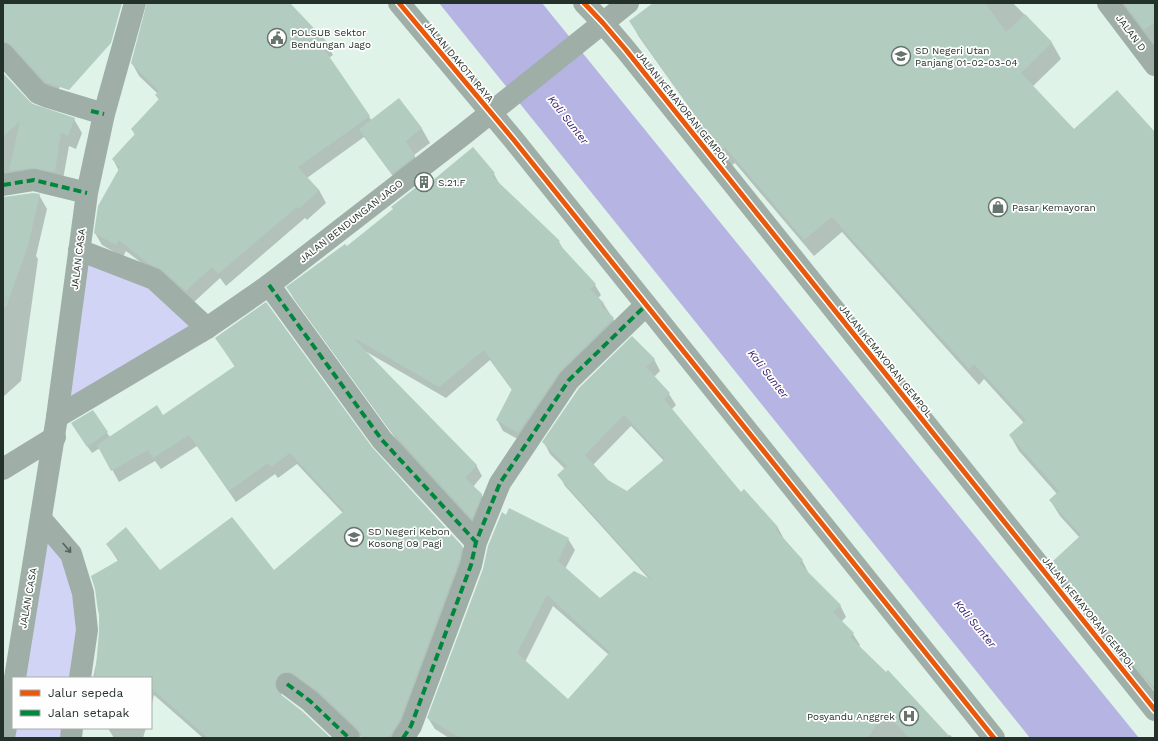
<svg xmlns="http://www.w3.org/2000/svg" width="1158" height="741" font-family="'Work Sans',sans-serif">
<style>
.green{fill:#d1d4f5}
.water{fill:#b6b4e2}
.shadow{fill:#0003;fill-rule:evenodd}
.building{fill:#b2ccc0;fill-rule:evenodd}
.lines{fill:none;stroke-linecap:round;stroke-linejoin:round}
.minor{stroke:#a0aea8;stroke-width:22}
.tertiary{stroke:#a0aea8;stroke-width:22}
.quiet{stroke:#00873e;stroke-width:4;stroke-dasharray:8 4;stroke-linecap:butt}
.cycleway-casing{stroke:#fefefe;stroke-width:8}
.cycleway{stroke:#e8590c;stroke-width:5}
.oneway{stroke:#56635c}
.labels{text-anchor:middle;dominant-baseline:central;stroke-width:3.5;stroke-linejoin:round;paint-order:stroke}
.poi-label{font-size:10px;fill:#24312a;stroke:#fefefe;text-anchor:start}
.street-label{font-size:10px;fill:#24312a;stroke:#fefefe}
.water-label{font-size:11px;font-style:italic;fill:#392071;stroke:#fefefe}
</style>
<rect width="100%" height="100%" fill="#dff3e9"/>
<!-- green -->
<path class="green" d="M 79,250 L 154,279 L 207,328 L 57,417 Z
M 41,519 L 71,554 L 79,678 L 14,678 Z
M 13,728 L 70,728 L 68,738 L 4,738 Z"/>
<!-- water -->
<path class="water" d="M 439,3 L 542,3 L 1139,738 L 1030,738 Z"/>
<!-- shadow -->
<path class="shadow" d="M 3,3 L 99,3 L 56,95 L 3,49 Z
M 147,3 L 288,3 L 326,43 L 333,55 L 329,58 L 372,121 L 399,100 L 422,129 L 430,143 L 414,155 L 422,170 L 401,187 L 364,137 L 307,178 L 319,190 L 326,203 L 307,220 L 305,218 L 226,286 L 220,278 L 193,303 L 126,251 L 123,257 L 102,245 L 95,233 L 119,171 L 113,159 L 135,135 L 132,129 L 159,100 L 156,95 L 158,94 L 139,76 L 132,63 Z
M 655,3 L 1013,3 L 1052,43 L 1061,59 L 1032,87 L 1074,131 L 1155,134 L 1155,692 L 1063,578 L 1054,562 L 1080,538 L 1060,516 L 1050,500 L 1057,494 L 1019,451 L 1010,435 L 1024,423 L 984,379 L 979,385 L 842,232 L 814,256 L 735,163 L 732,165 L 719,149 L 639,37 L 630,21 Z
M 1117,3 L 1155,3 L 1155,45 L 1154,46 L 1128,12 Z
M 3,74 L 33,105 L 74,119 L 82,133 L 76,149 L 69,146 L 62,185 L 3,189 Z
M 494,174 L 500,185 L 559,242 L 565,252 L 595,285 L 601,295 L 598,298 L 603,303 L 620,330 L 525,443 L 503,431 L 497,420 L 512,390 L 490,360 L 446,398 L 365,351 L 476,465 L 482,476 L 473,487 L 481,494 L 488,505 L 478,529 L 399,443 L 294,299 L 288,288 L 346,247 L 432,182 Z
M 39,195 L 47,209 L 36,256 L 38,259 L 21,381 L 3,397 L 3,198 Z
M 216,338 L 371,448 L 462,546 L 469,558 L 402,738 L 362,738 L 325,703 L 284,688 L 281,695 L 329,738 L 203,738 L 154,695 L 151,707 L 151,678 L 93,678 L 118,561 L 107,544 L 160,571 L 274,571 L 343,513 L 297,464 L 278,478 L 275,474 L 236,502 L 197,446 L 161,469 L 155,461 L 119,482 L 100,448 L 92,453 L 76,430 L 92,412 L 110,437 L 163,417 L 235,367 Z
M 654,359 L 660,371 L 654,377 L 669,394 L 676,405 L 671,410 L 741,493 L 744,490 L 778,528 L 784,539 L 802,560 L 808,572 L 807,573 L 840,605 L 846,617 L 841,622 L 853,634 L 860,645 L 859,647 L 948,736 L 950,735 L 953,738 L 449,738 L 435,729 L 428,718 L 484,570 L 506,517 L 568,539 L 575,550 L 565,569 L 600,599 L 649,579 L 565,486 L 559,475 L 565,469 L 550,454 L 544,442 ZM 631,426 L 664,461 L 627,492 L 608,481 L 593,465 ZM 553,606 L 609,655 L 568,700 L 525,662 Z
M 110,728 L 146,728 L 143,738 L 114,738 L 109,730 Z"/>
<!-- building -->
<path class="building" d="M 3,3 L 122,3 L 111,43 L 69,90 L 45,82 L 12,46 L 7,42 L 3,42 Z
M 147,3 L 290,3 L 327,42 L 322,46 L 370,116 L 298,167 L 319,190 L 299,209 L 297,207 L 218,274 L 212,267 L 186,291 L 162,270 L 149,264 L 119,240 L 116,245 L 94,233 L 98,206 L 120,167 L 112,159 L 135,134 L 131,129 L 159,99 L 155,95 L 159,91 L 131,63 Z
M 653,3 L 985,3 L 1006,32 L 1025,14 L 1052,42 L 1021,73 L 1074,129 L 1117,90 L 1155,132 L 1155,688 L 1136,667 L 1112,637 L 1113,636 L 1100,621 L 1052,562 L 1081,535 L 1049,500 L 1059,491 L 1009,435 L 1026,420 L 974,364 L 969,369 L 832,217 L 804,240 L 725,147 L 722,150 L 708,133 L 629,21 Z
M 1124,3 L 1155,3 L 1155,22 L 1144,30 Z
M 3,73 L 29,101 L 33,104 L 75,118 L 68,136 L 61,133 L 55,172 L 32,168 L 9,171 L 20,121 L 3,137 Z
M 399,98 L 422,128 L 406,141 L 415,156 L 392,174 L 359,129 Z
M 473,147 L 495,173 L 492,176 L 560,241 L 558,243 L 596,284 L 590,289 L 604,303 L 601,305 L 614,318 L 560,371 L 518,433 L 496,420 L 512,389 L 484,350 L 439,387 L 356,339 L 355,340 L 477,465 L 465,478 L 482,494 L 472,519 L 392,432 L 286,287 L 345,244 L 347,246 L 393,209 L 391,207 L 429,177 L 432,181 Z
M 33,193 L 40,194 L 28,246 L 6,307 L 3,307 L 4,197 Z
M 266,302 L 372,447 L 462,546 L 459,561 L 400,720 L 388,738 L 361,738 L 361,734 L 358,729 L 319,692 L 294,674 L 289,672 L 282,673 L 277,677 L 275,683 L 276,689 L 280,694 L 302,711 L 331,738 L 208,738 L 151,688 L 151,678 L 95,678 L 99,632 L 99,614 L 98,611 L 95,589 L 91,576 L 119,560 L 106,544 L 126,527 L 160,570 L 232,517 L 274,570 L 344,511 L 290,453 L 271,467 L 268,463 L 229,491 L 189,435 L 153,458 L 148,450 L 111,471 L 97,445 L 157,405 L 163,415 L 235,366 L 215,338 Z
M 632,336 L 655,359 L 646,367 L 670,393 L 664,399 L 741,492 L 744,489 L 778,527 L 776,530 L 803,560 L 799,563 L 841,605 L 833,612 L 854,633 L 850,637 L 886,672 L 888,670 L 951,738 L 909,738 L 885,712 L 868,738 L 460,738 L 427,718 L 483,569 L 488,546 L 502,512 L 506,515 L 509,508 L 569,538 L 558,561 L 600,598 L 634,571 L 652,580 L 557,475 L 567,466 L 542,442 L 579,388 ZM 624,415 L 665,459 L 627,491 L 608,480 L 585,455 ZM 547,595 L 610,652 L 568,699 L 517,653 Z
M 93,410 L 108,432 L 87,447 L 71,423 Z"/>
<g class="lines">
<!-- minor -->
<path class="minor" d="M 1108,3 L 1155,65
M 3,54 L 38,93 L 48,97 L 104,114
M 3,185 L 34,180 L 87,193
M 79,250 L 154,279 L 207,328
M 269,285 L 382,440 L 476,542
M 57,417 L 87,193 L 104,114 L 135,3
M 3,469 L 55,437
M 287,684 L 310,701 L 349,738
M 403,738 L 411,726 L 471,565 L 476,542 L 500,483 L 569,380 L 646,305"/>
<!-- tertiary -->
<path class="tertiary" d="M 399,3 L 513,139 L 994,738
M 584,3 L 603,23 L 626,50 L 1155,710
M 41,519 L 71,554 L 83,593 L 87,630 L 80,678
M 15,678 L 57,417 L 207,328 L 269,285 L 464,134 L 628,3
M 4,738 L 13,687
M 71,738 L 72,728"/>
<!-- quiet -->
<path class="quiet" d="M 91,111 L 104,114
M 3,185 L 34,180 L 87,193
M 269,285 L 382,440 L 476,542
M 287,684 L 310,701 L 349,738
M 403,738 L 411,726 L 471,565 L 476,542 L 500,483 L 569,380 L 646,305"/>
<!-- cycleway casing -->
<g class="cycleway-casing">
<path id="cycleway" d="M 399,3 L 513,139 L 994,738
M 584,3 L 603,23 L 626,50 L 1155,710"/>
</g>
<!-- cycleway -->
<use href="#cycleway" class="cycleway"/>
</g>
<!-- one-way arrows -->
<defs><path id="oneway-shaft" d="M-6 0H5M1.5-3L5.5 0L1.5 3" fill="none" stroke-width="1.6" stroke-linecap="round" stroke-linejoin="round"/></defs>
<use class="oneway" href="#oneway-shaft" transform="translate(67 548) rotate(50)"/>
<!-- icons -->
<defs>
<g id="civic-ring" transform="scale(1)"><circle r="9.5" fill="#fefefe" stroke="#65756d" stroke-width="1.5"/><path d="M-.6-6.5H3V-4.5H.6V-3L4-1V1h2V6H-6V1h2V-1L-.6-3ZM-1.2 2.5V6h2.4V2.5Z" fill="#65756d"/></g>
<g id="school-ring" transform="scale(1)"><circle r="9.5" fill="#fefefe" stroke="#65756d" stroke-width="1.5"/><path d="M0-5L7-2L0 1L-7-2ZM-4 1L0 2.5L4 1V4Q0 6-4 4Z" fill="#65756d"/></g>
<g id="building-ring" transform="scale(1)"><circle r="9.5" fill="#fefefe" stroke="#65756d" stroke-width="1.5"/><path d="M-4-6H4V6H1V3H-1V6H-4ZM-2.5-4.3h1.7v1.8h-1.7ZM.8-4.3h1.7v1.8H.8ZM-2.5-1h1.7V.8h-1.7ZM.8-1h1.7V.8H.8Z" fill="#65756d"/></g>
<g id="shop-ring" transform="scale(1)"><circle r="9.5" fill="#fefefe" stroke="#65756d" stroke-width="1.5"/><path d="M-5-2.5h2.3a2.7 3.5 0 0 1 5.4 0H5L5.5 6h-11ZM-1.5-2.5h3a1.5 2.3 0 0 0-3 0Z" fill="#65756d"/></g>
<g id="hospital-ring" transform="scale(1)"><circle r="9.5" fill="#fefefe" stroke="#65756d" stroke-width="1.5"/><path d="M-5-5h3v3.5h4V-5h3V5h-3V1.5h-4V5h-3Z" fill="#65756d"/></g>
</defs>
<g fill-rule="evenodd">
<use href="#civic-ring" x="277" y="38"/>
<use href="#school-ring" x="901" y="56"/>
<use href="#building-ring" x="424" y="182"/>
<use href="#shop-ring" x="998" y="207"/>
<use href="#school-ring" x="354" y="537"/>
<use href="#hospital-ring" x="909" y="716"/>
</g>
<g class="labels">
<!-- poi labels -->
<g class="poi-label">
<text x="291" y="32">POLSUB Sektor<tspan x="291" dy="12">Bendungan Jago</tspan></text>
<text x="915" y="50">SD Negeri Utan<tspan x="915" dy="12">Panjang 01-02-03-04</tspan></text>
<text x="438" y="182">S.21.F</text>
<text x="1012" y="207">Pasar Kemayoran</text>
<text x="368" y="531">SD Negeri Kebon<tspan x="368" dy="12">Kosong 09 Pagi</tspan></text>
<text x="895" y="716" text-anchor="end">Posyandu Anggrek</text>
</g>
<!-- street labels -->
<g class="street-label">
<text transform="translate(1131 33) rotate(53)">JALAN D</text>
<text transform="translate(459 62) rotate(50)">JALAN DAKOTA RAYA</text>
<text transform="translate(683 108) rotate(51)">JALAN KEMAYORAN GEMPOL</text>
<text transform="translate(351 221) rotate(-38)">JALAN BENDUNGAN JAGO</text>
<text transform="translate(78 259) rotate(-83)">JALAN CASA</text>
<text transform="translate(886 361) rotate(51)">JALAN KEMAYORAN GEMPOL</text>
<text transform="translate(28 598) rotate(-80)">JALAN CASA</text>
<text transform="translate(1089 613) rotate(51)">JALAN KEMAYORAN GEMPOL</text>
</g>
<!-- water labels -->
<g class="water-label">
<text transform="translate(568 120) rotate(52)">Kali Sunter</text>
<text transform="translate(768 374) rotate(52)">Kali Sunter</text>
<text transform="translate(975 624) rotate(50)">Kali Sunter</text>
</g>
</g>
<!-- border -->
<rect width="1158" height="741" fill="none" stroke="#24312a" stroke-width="8"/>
<!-- legend -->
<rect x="12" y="677" width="140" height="52" fill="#fefefe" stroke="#a7aca9"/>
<rect x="20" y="690" width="20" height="6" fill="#e8590c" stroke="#a7aca9"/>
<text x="48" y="697" font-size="12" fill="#24312a">Jalur sepeda</text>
<rect x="20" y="710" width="20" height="6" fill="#00873e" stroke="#a7aca9"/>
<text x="48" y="717" font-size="12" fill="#24312a">Jalan setapak</text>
</svg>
